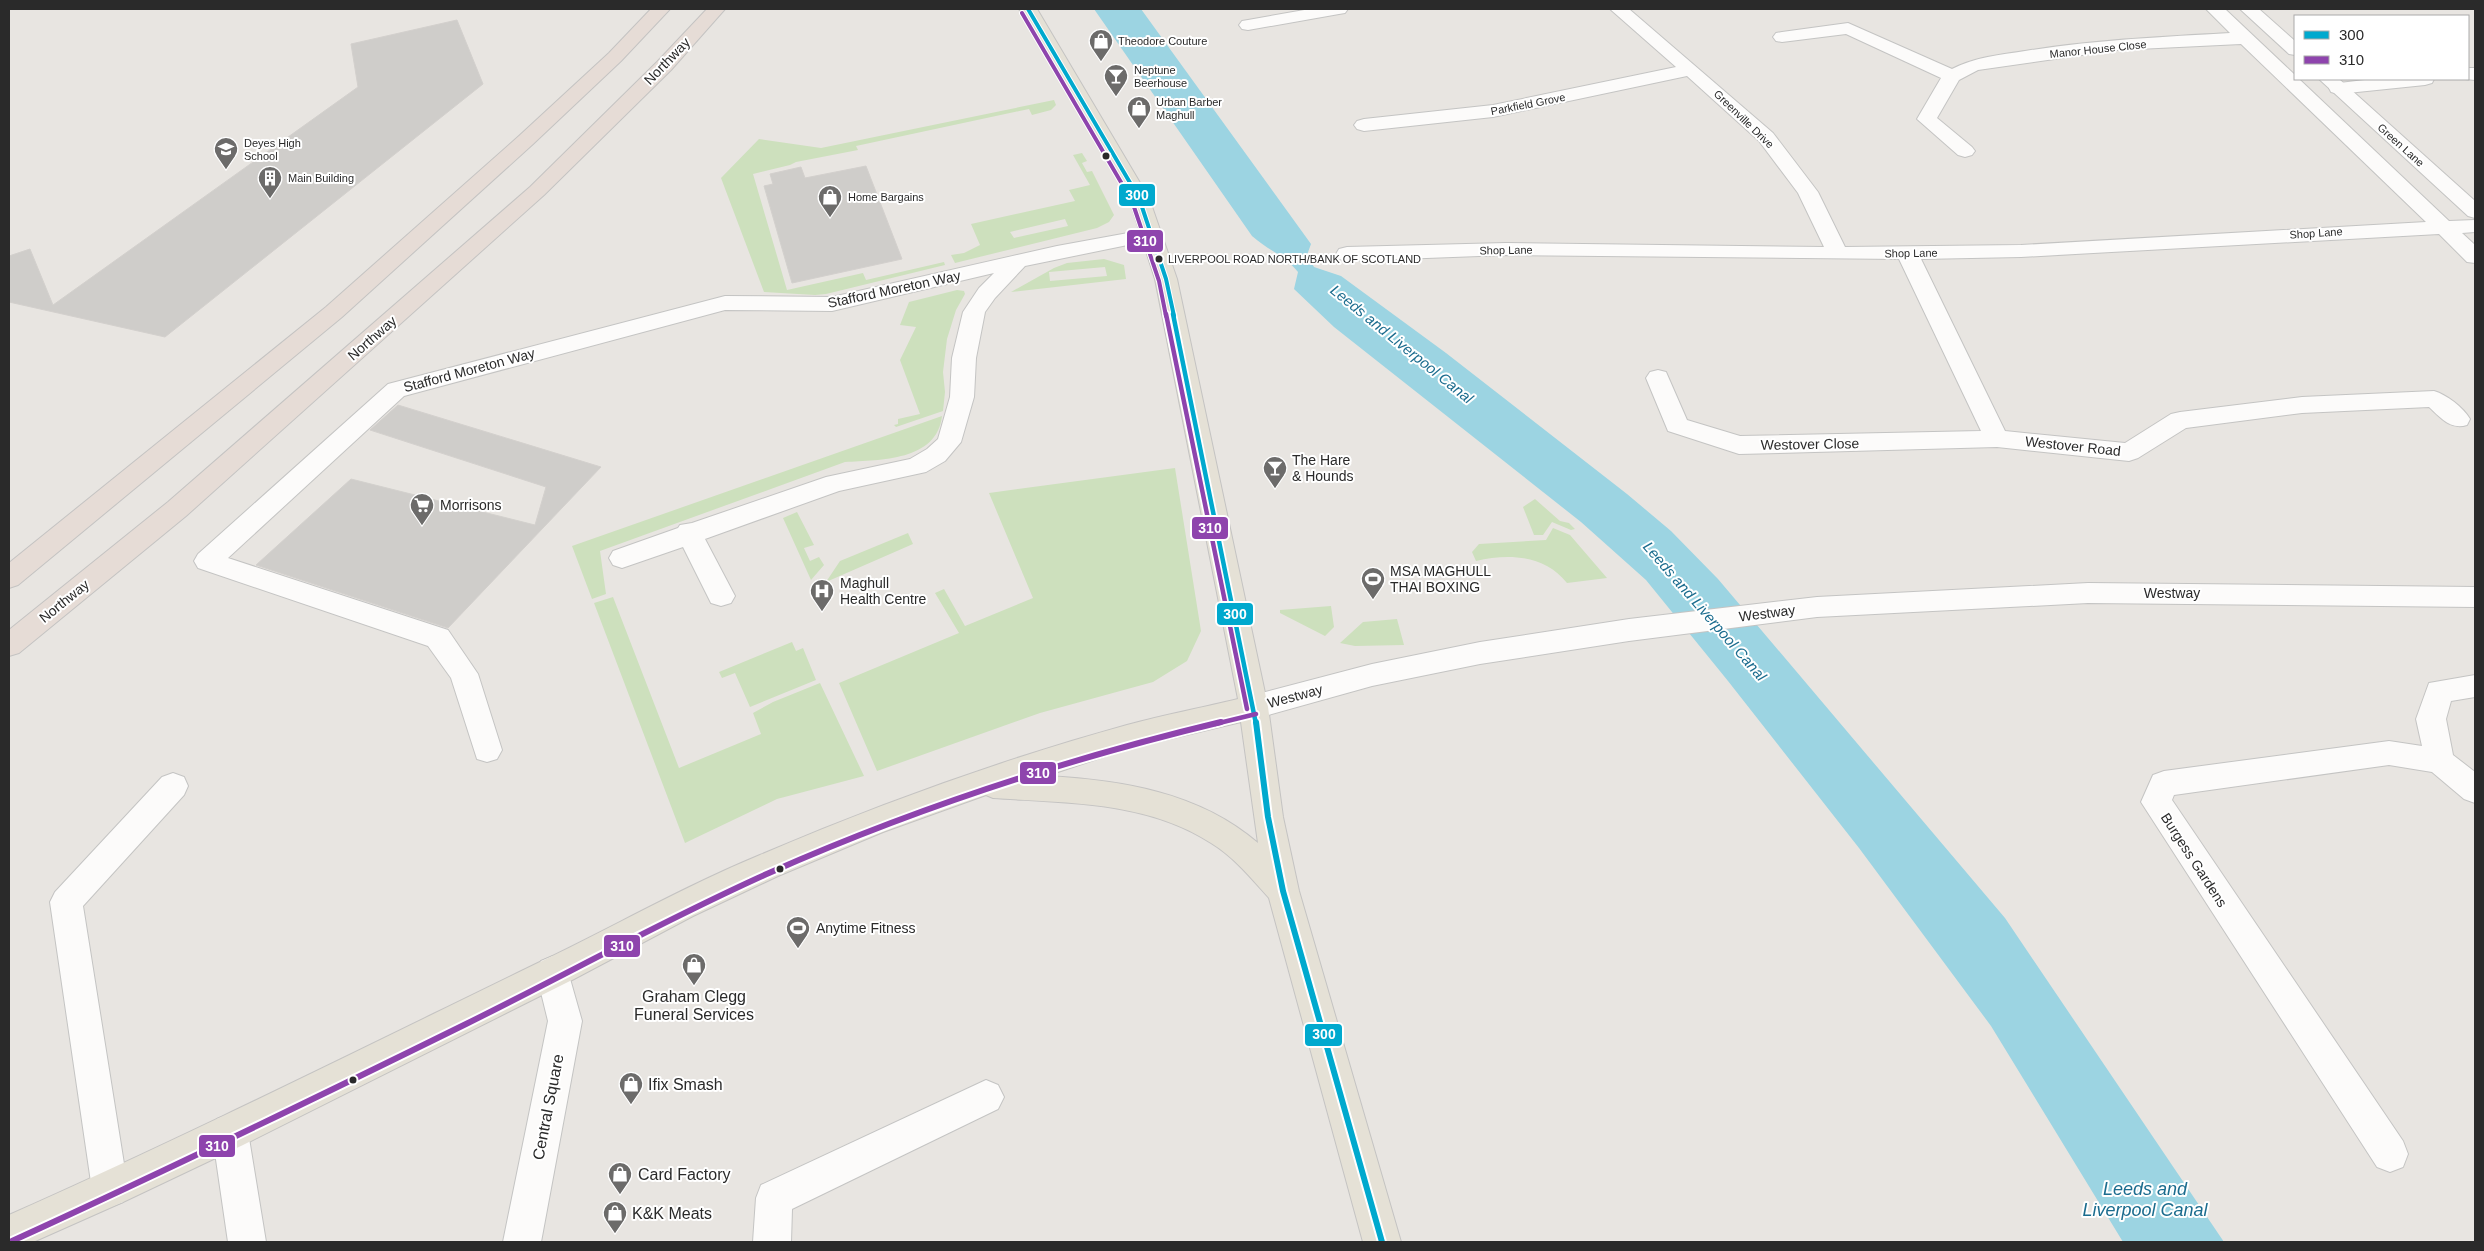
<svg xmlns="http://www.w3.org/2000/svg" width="2484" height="1251" font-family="Arial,sans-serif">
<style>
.green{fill:#cde0bd;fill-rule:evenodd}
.water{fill:#9cd4e2}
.building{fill:#cfcdca;stroke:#d3d0cd}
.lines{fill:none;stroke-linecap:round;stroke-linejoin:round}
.street-casing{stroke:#c4c4c3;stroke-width:2}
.secondary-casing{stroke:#c4c4c3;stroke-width:2}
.primary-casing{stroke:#c4c3c2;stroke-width:2}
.highway-casing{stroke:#c4c3c2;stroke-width:2}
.street{fill:#fcfbfa;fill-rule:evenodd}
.secondary{fill:#fcfbfa;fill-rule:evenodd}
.primary{fill:#e5e1d6;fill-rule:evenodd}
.highway{fill:#e6dcd6;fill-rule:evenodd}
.bus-1-far2-casing{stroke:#fff;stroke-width:6}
.bus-1-far1-casing{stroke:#fff;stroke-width:8}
.bus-1-casing{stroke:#fff;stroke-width:10}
.bus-2-far2-casing{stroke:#fff;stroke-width:6}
.bus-2-far1-casing{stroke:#fff;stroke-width:8}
.bus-2-casing{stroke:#fff;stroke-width:10}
.bus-1-far2{stroke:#00a9ce;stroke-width:4}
.bus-1-far1{stroke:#00a9ce;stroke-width:4.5}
.bus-1{stroke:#00a9ce;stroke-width:6}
.bus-2-far2{stroke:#8e44ad;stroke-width:4}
.bus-2-far1{stroke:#8e44ad;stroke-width:4.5}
.bus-2{stroke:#8e44ad;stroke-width:6}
.bus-dot{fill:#2a2a2a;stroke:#fff;stroke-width:2}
.labels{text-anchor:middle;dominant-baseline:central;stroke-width:4;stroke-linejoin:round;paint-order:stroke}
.far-poi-label{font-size:11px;fill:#2a2a2a;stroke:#fff;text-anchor:start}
.far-street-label{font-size:11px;fill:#2a2a2a;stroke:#fff}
.far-bus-label{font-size:11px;fill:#2a2a2a;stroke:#fff;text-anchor:start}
.street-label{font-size:14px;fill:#2a2a2a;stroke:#fff}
.poi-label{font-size:14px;fill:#2a2a2a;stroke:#fff;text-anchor:start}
.water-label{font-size:15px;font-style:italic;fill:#1b6c8e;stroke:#fff}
.near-poi-label{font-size:16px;fill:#2a2a2a;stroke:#fff;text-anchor:start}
.near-street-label{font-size:16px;fill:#2a2a2a;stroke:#fff}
.near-water-label{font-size:18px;font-style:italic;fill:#1b6c8e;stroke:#fff}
.line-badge{stroke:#fff;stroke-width:2}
.badge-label{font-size:14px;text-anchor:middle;font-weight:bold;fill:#fff}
</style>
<rect width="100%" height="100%" fill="#e8e5e1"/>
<!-- green -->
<path class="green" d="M 1054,100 L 1056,105 L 1051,110 L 1032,115 L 1029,109 L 856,146 L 858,150 L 796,162 L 790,165 L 753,174 L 787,290 L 863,273 L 866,280 L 944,262 L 945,265 L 826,294 L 815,295 L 764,292 L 721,178 L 759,139 L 821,148 Z
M 1082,153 L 1087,161 L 1082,163 L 1087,172 L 1092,171 L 1114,215 L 1109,222 L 1097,228 L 955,263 L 951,255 L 964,253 L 980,245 L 971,224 L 1075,201 L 1069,190 L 1090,185 L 1073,155 ZM 1065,219 L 1068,226 L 1014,238 L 1010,232 Z
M 1104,259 L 1124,265 L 1126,279 L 1011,292 L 1054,268 L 1067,263 ZM 1105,267 L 1107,276 L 1050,281 L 1049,272 Z
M 957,290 L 964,291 L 965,294 L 956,310 L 947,339 L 943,372 L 945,392 L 943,411 L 896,427 L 894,425 L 898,424 L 898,419 L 920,414 L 900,360 L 916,327 L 900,325 L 909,302 Z
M 942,416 C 937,461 880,460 845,462 L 600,551 L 606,594 L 592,599 L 572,546 Z
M 1175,468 L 1201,631 L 1187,661 L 1153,682 L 1040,713 L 877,771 L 839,683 L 959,633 L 935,593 L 944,589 L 965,626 L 1033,598 L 989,493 Z
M 1535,499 L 1560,521 L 1569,523 L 1575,529 L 1571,530 L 1552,522 L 1543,535 L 1534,535 L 1523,507 Z
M 797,512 L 814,545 L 804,548 L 810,561 L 819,557 L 824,565 L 811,580 L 783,518 Z
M 1553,528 L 1570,535 L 1607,578 L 1567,583 C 1545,555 1509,553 1476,561 L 1472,552 L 1479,544 L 1546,540 Z
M 908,533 L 913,544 L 826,582 L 840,561 Z
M 613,597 L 679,768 L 761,734 L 753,713 L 773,702 L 820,683 L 864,776 L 777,799 L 685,843 L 594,603 Z
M 1331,606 L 1334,627 L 1325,636 L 1280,613 L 1280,610 Z
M 1397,619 L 1404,645 L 1355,646 L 1340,643 L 1363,622 Z
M 792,642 L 796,651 L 803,648 L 816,680 L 750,707 L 735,673 L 722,678 L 719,672 Z"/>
<!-- water -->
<path class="water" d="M 1094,9 L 1141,9 L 1311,244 L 1307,255 L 1314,267 L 1341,276 L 1446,353 L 1627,494 L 1671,531 L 1718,579 L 2005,918 L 2224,1242 L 2123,1242 L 1991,1026 L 1859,848 L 1728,681 L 1646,580 L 1581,522 L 1334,327 L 1294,289 L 1298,272 C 1283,254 1269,251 1252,236 Z"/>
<!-- building -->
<path class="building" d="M 457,20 L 483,84 L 165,337 L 9,302 L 9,256 L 30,249 L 53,305 L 358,87 L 351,44 Z
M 866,166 L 902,259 L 792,283 L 764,186 L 773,184 L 770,174 L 801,167 L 805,178 Z
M 398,405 L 601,467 L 448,628 L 256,565 L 351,479 L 535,525 L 546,487 L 370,430 Z"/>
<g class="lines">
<!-- street casing -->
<g class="street-casing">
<path id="street" d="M 1310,9 L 1348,9 L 1345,13 L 1339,14 L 1248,30 L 1242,29 L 1239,25 L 1242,21 L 1248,20 Z
M 1610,9 L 1629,9 L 1773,133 L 1818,192 L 1845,247 L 2021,245 L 2426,222 L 2241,44 L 2117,50 L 1978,70 L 1959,80 L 1937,118 L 1972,147 L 1975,151 L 1972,155 L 1965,157 L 1958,155 L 1917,119 L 1941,78 L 1846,34 L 1782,42 L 1776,41 L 1773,37 L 1776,33 L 1782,32 L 1848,23 L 1952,69 C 1975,57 2000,55 2025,51 C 2093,40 2162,37 2230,33 L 2206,9 L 2225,9 L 2295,75 L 2295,79 L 2299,79 L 2449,221 L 2475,220 L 2475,232 L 2462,233 L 2475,245 L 2475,263 L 2467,262 L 2439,234 L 2021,257 L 1921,259 L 2005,431 L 2125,443 L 2171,414 L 2180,412 L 2302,397 L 2434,391 C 2447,395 2463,407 2470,419 L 2467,425 C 2450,430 2441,418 2429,407 L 2302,413 L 2186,428 L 2138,458 L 2129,461 L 1997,447 L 1739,454 L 1668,431 L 1646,378 L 1650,372 L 1658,370 L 1666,372 L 1687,420 L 1740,436 L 1981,431 L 1899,259 L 1506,255 L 1347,261 L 1339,259 L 1336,254 L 1339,249 L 1347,247 L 1506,243 L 1824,247 L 1798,193 L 1759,141 L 1687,76 L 1493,117 L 1364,131 L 1357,129 L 1354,125 L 1357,121 L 1364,119 L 1493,105 L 1676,67 Z
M 2468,68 L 2475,68 L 2475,80 L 2465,79 L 2468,79 Z
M 2373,79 L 2434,79 L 2432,83 L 2425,85 L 2338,94 L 2331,92 L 2329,88 L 2331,84 Z
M 1150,229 L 1157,231 L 1161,235 L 1157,239 L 1025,266 L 995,298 L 985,312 L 976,358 L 974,397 L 961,442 L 945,461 L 926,472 L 839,491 L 705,539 L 735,596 L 731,603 L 721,606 L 711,603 L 683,547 L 622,568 L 613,565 L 609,558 L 613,551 L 678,528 L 680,525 L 692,523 L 826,477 L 910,459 L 927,449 L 938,439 L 950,397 L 952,358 L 963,312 L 979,288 L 994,273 L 832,311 L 725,310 L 404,396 L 228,558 L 448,630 L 478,674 L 502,750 L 497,759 L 487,762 L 477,759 L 451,678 L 428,646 L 198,568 L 194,561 L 198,554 L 388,384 L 725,296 L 832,297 L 1057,246 Z
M 2475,675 L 2475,697 L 2451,701 L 2446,719 L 2453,755 L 2475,772 L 2475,803 L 2464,799 L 2432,772 L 2389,765 L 2174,795 L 2172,800 L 2403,1141 L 2408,1154 L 2403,1167 L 2390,1172 L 2377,1167 L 2141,802 L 2153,775 L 2164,771 L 2389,741 L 2422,746 L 2416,719 L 2429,683 Z
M 173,773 L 184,777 L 188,786 L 184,795 L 83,906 L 128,1189 L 123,1202 L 110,1207 L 97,1202 L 92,1189 L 50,902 L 55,892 L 162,777 Z
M 553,956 L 565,961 L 582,1021 L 541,1242 L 503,1242 L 548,1021 L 536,972 L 541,961 Z
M 986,1080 L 998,1085 L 1004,1097 L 998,1109 L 792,1209 L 791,1242 L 753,1242 L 756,1198 L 761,1185 Z
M 230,1114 L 243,1119 L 248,1132 L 266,1242 L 228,1242 L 212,1132 L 217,1119 Z"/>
</g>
<!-- secondary casing -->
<g class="secondary-casing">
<path id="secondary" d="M 2240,9 L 2259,9 L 2295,41 L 2295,55 L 2289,54 Z
M 2319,79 L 2339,79 L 2475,201 L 2475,218 L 2468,216 Z
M 2088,583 L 2475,587 L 2475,607 L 2088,603 L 1817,617 L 1629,641 L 1480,664 L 1372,686 L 1254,719 L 1244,715 L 1240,707 L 1244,699 L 1254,695 L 1372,664 L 1480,642 L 1629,619 L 1817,597 Z"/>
</g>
<!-- primary casing -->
<g class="primary-casing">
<path id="primary" d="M 1019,9 L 1037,9 L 1149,198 L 1177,279 L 1268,707 L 1283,817 L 1299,891 L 1401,1242 L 1363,1242 L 1269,898 C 1251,878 1234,857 1211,843 C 1147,801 1066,803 993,798 L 986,795 L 883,832 L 778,876 L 693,916 L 574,979 L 243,1145 L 123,1202 L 33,1242 L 9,1242 L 9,1215 C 189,1135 365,1047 542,961 C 615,926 685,886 760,855 C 877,805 1004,759 1127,725 C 1163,715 1201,708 1238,699 L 1155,279 L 1129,198 ZM 1241,722 L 1258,843 C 1199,792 1121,780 1046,776 L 1127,749 Z"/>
</g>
<!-- highway casing -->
<g class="highway-casing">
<path id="highway" d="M 651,9 L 670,9 L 621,61 L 533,144 L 342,317 L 18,585 L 9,588 L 9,563 L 326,307 L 519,136 L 609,53 Z
M 707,9 L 725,9 L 671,70 L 544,195 L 186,516 L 19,653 L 9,656 L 9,630 L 168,502 L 530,187 L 657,62 Z"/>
</g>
<!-- street -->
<use href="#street" class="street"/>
<!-- secondary -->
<use href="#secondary" class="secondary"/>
<!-- primary -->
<use href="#primary" class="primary"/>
<!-- highway -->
<use href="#highway" class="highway"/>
<!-- bus-1-far2 casing -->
<g class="bus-1-far2-casing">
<path id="bus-1-far2" d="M 1028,9 L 1139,198 L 1166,279 L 1174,316"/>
</g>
<!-- bus-1-far1 casing -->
<g class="bus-1-far1-casing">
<path id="bus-1-far1" d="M 1173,314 L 1256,724"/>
</g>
<!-- bus-1 casing -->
<g class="bus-1-casing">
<path id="bus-1" d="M 1256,722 L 1268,817 L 1283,891 L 1382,1242"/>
</g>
<!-- bus-2-far2 casing -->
<g class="bus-2-far2-casing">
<path id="bus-2-far2" d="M 1022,13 L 1132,201 L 1159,281 L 1166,316"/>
</g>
<!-- bus-2-far1 casing -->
<g class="bus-2-far1-casing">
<path id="bus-2-far1" d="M 1166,314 L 1247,709
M 1215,724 L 1256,714"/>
</g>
<!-- bus-2 casing -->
<g class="bus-2-casing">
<path id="bus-2" d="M 12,1241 C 165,1171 316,1098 466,1024 C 567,974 666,919 769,873 C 914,809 1067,759 1221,722"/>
</g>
<!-- bus-1-far2 -->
<use href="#bus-1-far2" class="bus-1-far2"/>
<!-- bus-1-far1 -->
<use href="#bus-1-far1" class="bus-1-far1"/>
<!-- bus-1 -->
<use href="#bus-1" class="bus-1"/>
<!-- bus-2-far2 -->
<use href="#bus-2-far2" class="bus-2-far2"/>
<!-- bus-2-far1 -->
<use href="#bus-2-far1" class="bus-2-far1"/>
<!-- bus-2 -->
<use href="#bus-2" class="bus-2"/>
</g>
<!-- icons -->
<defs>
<g id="shop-pin" transform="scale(1.25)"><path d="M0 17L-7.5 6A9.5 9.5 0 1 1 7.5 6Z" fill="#6c6b6a" stroke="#fff"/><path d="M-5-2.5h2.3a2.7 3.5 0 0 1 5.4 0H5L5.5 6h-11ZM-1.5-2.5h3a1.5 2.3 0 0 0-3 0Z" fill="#fff"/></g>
<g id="bar-pin" transform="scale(1.25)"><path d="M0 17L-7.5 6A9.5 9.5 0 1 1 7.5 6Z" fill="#6c6b6a" stroke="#fff"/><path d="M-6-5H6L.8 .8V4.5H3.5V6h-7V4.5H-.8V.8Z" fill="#fff"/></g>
<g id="school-pin" transform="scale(1.25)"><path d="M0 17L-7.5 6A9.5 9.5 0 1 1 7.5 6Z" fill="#6c6b6a" stroke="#fff"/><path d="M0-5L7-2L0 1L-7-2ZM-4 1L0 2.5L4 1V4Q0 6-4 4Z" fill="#fff"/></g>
<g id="building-pin" transform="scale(1.25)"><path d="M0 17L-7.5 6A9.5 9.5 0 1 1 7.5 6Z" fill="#6c6b6a" stroke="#fff"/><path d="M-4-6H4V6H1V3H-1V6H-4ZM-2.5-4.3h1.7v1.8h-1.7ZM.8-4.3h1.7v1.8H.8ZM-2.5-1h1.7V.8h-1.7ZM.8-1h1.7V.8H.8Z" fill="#fff"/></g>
<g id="supermarket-pin" transform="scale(1.25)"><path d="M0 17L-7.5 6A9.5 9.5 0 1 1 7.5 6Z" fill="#6c6b6a" stroke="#fff"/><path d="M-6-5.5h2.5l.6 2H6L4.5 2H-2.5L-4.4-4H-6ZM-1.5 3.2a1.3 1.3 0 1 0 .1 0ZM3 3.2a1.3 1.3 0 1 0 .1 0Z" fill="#fff"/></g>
<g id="stadium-pin" transform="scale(1.25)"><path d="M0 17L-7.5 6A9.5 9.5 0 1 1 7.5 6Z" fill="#6c6b6a" stroke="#fff"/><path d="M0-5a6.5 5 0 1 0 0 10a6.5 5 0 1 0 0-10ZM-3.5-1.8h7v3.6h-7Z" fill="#fff"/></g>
<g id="hospital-pin" transform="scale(1.25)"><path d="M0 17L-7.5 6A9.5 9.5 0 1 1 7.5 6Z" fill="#6c6b6a" stroke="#fff"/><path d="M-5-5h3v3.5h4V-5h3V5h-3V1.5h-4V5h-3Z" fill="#fff"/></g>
</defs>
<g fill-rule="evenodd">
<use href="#shop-pin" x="1101" y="41"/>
<use href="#bar-pin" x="1116" y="76"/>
<use href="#shop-pin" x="1139" y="108"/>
<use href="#school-pin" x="226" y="149"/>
<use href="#building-pin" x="270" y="178"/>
<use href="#shop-pin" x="830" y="197"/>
<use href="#bar-pin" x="1275" y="468"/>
<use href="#supermarket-pin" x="422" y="505"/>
<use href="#stadium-pin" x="1373" y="579"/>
<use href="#hospital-pin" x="822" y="591"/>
<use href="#stadium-pin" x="798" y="928"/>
<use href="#shop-pin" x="694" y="965"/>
<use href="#shop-pin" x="631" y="1084"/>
<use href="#shop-pin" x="620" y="1174"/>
<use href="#shop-pin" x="615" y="1213"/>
</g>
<!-- markers -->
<g class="bus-dot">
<circle cx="1106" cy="156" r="4.5"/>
<circle cx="1159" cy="259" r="4.5"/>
<circle cx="780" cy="869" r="4.5"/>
<circle cx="353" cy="1080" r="4.5"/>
</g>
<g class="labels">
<!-- far-poi labels -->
<g class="far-poi-label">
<text x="1118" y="41">Theodore Couture</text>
<text x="1134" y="70">Neptune<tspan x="1134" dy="13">Beerhouse</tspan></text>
<text x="1156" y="102">Urban Barber<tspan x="1156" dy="13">Maghull</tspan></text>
<text x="244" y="143">Deyes High<tspan x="244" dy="13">School</tspan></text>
<text x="288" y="178">Main Building</text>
<text x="848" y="197">Home Bargains</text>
</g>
<!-- far-street labels -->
<g class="far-street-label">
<text transform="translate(2098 49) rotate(-6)">Manor House Close</text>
<text transform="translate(1528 104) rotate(-11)">Parkfield Grove</text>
<text transform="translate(1744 119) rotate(44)">Greenville Drive</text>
<text transform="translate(2401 145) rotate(42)">Green Lane</text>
<text transform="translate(2316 233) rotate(-4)">Shop Lane</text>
<text transform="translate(1506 250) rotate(-1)">Shop Lane</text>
<text transform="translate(1911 253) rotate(-1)">Shop Lane</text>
</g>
<!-- far-bus labels -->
<g class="far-bus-label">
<text x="1168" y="259">LIVERPOOL ROAD NORTH/BANK OF SCOTLAND</text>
</g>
<!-- street labels -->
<g class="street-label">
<text transform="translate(667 61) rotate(-46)">Northway</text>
<text transform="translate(894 289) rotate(-12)">Stafford Moreton Way</text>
<text transform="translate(372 338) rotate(-41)">Northway</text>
<text transform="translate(469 370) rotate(-15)">Stafford Moreton Way</text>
<text transform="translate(1810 444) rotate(-1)">Westover Close</text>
<text transform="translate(2073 446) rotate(6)">Westover Road</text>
<text x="2172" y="593">Westway</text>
<text transform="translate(64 601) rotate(-39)">Northway</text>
<text transform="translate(1767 613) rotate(-7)">Westway</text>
<text transform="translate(1295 696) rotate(-15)">Westway</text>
<text transform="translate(2194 860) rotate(57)">Burgess Gardens</text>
</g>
<!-- poi labels -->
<g class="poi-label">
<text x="1292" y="460">The Hare<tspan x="1292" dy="16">&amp; Hounds</tspan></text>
<text x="440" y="505">Morrisons</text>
<text x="1390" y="571">MSA MAGHULL<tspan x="1390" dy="16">THAI BOXING</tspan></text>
<text x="840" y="583">Maghull<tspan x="840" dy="16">Health Centre</tspan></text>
<text x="816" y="928">Anytime Fitness</text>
</g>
<!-- water labels -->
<g class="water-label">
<text transform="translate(1402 344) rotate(39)">Leeds and Liverpool Canal</text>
<text transform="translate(1705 611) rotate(49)">Leeds and Liverpool Canal</text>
</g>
<!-- near-poi labels -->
<g class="near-poi-label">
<text x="694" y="996" text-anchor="middle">Graham Clegg<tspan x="694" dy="18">Funeral Services</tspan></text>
<text x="648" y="1084">Ifix Smash</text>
<text x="638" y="1174">Card Factory</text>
<text x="632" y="1213">K&amp;K Meats</text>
</g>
<!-- near-street labels -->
<g class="near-street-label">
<text transform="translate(548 1107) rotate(-79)">Central Square</text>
</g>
<!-- near-water labels -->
<g class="near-water-label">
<text x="2145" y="1189">Leeds and<tspan x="2145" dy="21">Liverpool Canal</tspan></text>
</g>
</g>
<g class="line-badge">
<rect x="1118" y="183" width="38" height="24" rx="5" fill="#00a9ce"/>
<rect x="1126" y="229" width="38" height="24" rx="5" fill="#8e44ad"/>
<rect x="1191" y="516" width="38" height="24" rx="5" fill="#8e44ad"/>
<rect x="1216" y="602" width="38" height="24" rx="5" fill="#00a9ce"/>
<rect x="1019" y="761" width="38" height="24" rx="5" fill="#8e44ad"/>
<rect x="603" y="934" width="38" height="24" rx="5" fill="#8e44ad"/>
<rect x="1304" y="1023" width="39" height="24" rx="5" fill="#00a9ce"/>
<rect x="198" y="1134" width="38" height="24" rx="5" fill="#8e44ad"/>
</g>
<g class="badge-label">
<text x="1137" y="200">300</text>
<text x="1145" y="246">310</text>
<text x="1210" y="533">310</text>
<text x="1235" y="619">300</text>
<text x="1038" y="778">310</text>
<text x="622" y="951">310</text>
<text x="1324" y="1039">300</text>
<text x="217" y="1151">310</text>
</g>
<!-- border -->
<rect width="2484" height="1251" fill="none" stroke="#2a2a2a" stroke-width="20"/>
<!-- legend -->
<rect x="2294" y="15" width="175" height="65" fill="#ffffff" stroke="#aaaaaa"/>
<rect x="2304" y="31" width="25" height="8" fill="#00a9ce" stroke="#aaaaaa"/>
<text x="2339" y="40" font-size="15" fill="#2a2a2a">300</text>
<rect x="2304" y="56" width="25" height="8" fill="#8e44ad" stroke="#aaaaaa"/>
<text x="2339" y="65" font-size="15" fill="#2a2a2a">310</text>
</svg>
